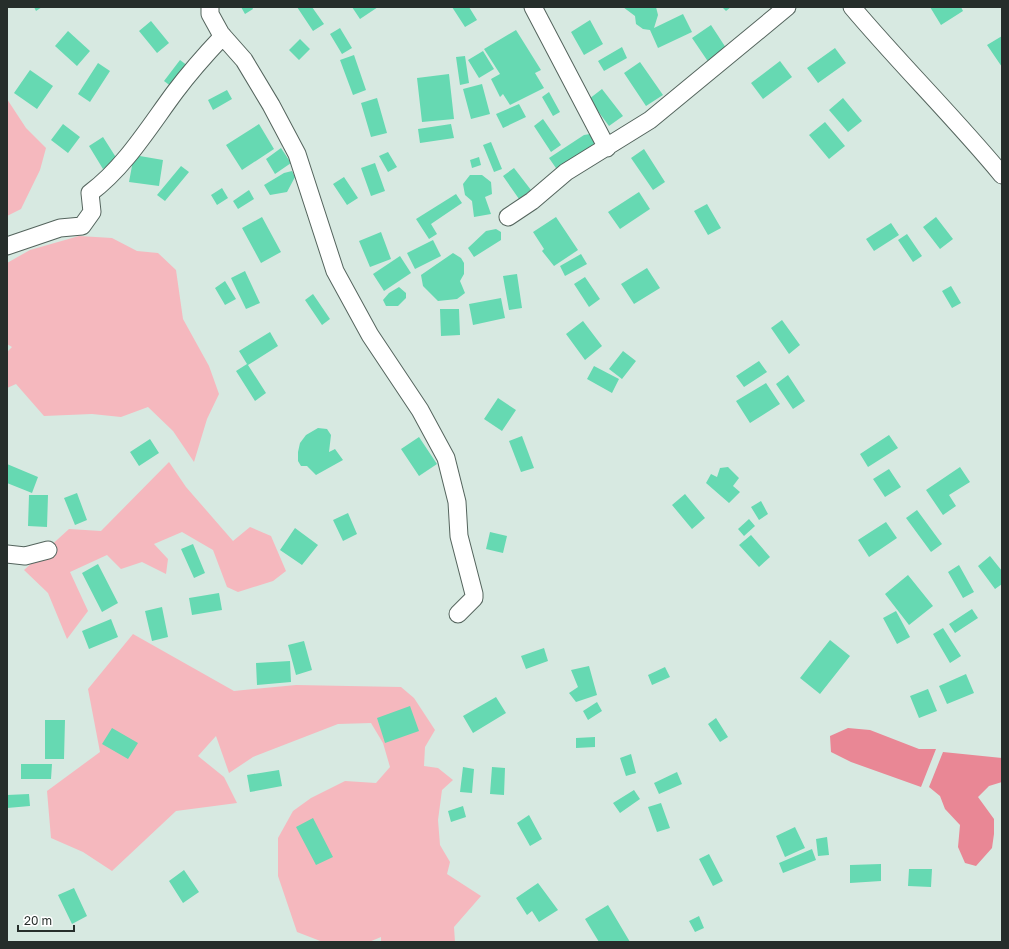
<svg xmlns="http://www.w3.org/2000/svg" width="1009" height="949" font-family="'Golos Text',sans-serif">
<style>
.green{fill:#f5b8be}
.water{fill:#e98795}
.building{fill:#66d9b2}
.lines{fill:none;stroke-linecap:round;stroke-linejoin:round}
.street-casing{stroke:#54645d;stroke-width:19}
.street{stroke:#fff;stroke-width:17}
</style>
<rect width="100%" height="100%" fill="#d7e9e1"/>
<!-- green -->
<path class="green" d="M 7,99 L 26,128 L 46,148 L 40,170 L 21,209 L 7,216 Z
M 79,236 L 112,238 L 137,251 L 158,253 L 176,270 L 183,319 L 209,366 L 219,394 L 207,419 L 194,462 L 173,431 L 148,407 L 121,417 L 92,414 L 44,416 L 16,384 L 7,388 L 7,352 L 12,347 L 7,344 L 7,263 L 30,250 Z
M 169,462 L 186,487 L 233,541 L 250,527 L 271,536 L 286,571 L 273,581 L 238,592 L 227,587 L 213,550 L 182,532 L 154,544 L 168,559 L 166,574 L 142,562 L 121,569 L 107,555 L 70,572 L 88,611 L 67,639 L 48,593 L 24,570 L 69,529 L 101,531 Z
M 133,634 L 234,691 L 296,685 L 401,687 L 414,698 L 435,730 L 425,747 L 424,766 L 438,768 L 453,780 L 442,790 L 438,820 L 440,845 L 450,862 L 447,874 L 481,896 L 454,927 L 455,942 L 381,942 L 381,937 L 369,942 L 323,942 L 297,932 L 278,876 L 278,838 L 293,811 L 311,798 L 345,781 L 376,783 L 390,767 L 383,743 L 371,723 L 338,724 L 253,757 L 229,773 L 216,736 L 198,756 L 224,777 L 237,803 L 176,811 L 112,871 L 83,852 L 51,838 L 47,791 L 100,752 L 88,689 Z"/>
<!-- water -->
<path class="water" d="M 848,728 L 870,730 L 919,749 L 936,749 L 921,787 L 851,762 L 831,752 L 830,736 Z
M 943,752 L 1002,758 L 1002,782 L 989,786 L 978,797 L 994,819 L 994,834 L 992,848 L 976,866 L 965,863 L 958,847 L 960,825 L 945,809 L 940,796 L 929,787 Z"/>
<!-- building -->
<path class="building" d="M 34,7 L 42,7 L 36,11 Z
M 241,7 L 252,7 L 253,9 L 245,14 Z
M 297,7 L 312,7 L 324,24 L 313,31 Z
M 352,7 L 378,7 L 360,19 Z
M 452,7 L 469,7 L 477,20 L 465,27 Z
M 623,7 L 656,7 L 658,15 L 654,28 L 683,14 L 692,32 L 658,48 L 650,30 L 643,29 L 636,24 L 635,16 Z
M 722,7 L 731,7 L 726,11 Z
M 930,7 L 961,7 L 963,11 L 941,25 Z
M 590,20 L 603,44 L 584,55 L 571,32 Z
M 151,21 L 169,43 L 157,53 L 139,31 Z
M 711,25 L 728,51 L 709,63 L 692,38 Z
M 340,28 L 352,48 L 342,54 L 330,34 Z
M 516,30 L 541,70 L 535,73 L 544,88 L 510,105 L 503,94 L 500,97 L 491,79 L 500,74 L 484,49 Z
M 68,31 L 90,51 L 77,66 L 55,46 Z
M 1002,36 L 1002,67 L 987,45 Z
M 300,39 L 310,49 L 299,60 L 289,50 Z
M 622,47 L 627,58 L 604,71 L 598,61 Z
M 835,48 L 846,63 L 818,83 L 807,68 Z
M 483,51 L 494,69 L 479,78 L 468,60 Z
M 354,55 L 366,90 L 353,95 L 340,60 Z
M 465,56 L 469,83 L 460,85 L 456,57 Z
M 180,60 L 188,66 L 172,87 L 164,81 Z
M 780,61 L 792,77 L 763,99 L 751,83 Z
M 640,62 L 663,95 L 646,106 L 624,73 Z
M 98,63 L 110,71 L 90,102 L 78,94 Z
M 30,70 L 53,86 L 37,109 L 14,93 Z
M 449,74 L 454,119 L 422,122 L 417,78 Z
M 482,84 L 490,114 L 471,119 L 463,89 Z
M 602,89 L 623,116 L 609,126 L 589,99 Z
M 227,90 L 232,99 L 213,110 L 208,100 Z
M 549,92 L 560,112 L 553,116 L 542,97 Z
M 377,98 L 387,133 L 371,137 L 361,103 Z
M 843,98 L 862,121 L 848,132 L 829,110 Z
M 519,104 L 526,117 L 503,128 L 496,114 Z
M 543,119 L 561,145 L 551,152 L 534,126 Z
M 825,122 L 845,146 L 829,159 L 809,135 Z
M 63,124 L 80,137 L 68,153 L 51,140 Z
M 259,124 L 274,149 L 242,170 L 226,145 Z
M 451,124 L 454,138 L 420,143 L 418,129 Z
M 590,134 L 595,144 L 593,149 L 558,171 L 549,158 L 584,135 Z
M 103,137 L 117,159 L 103,169 L 89,146 Z
M 491,142 L 502,169 L 494,172 L 483,145 Z
M 281,148 L 291,163 L 275,174 L 266,159 Z
M 644,149 L 665,182 L 653,190 L 631,158 Z
M 388,152 L 397,167 L 388,172 L 379,156 Z
M 134,155 L 163,160 L 159,186 L 129,182 Z
M 479,157 L 481,165 L 472,168 L 470,160 Z
M 375,163 L 385,191 L 371,196 L 361,168 Z
M 181,166 L 189,172 L 165,201 L 157,195 Z
M 514,168 L 531,190 L 519,199 L 503,176 Z
M 292,171 L 295,177 L 287,192 L 270,195 L 264,185 L 284,173 Z
M 470,175 L 482,175 L 491,182 L 492,194 L 485,197 L 491,214 L 474,217 L 472,201 L 465,195 L 463,184 Z
M 344,177 L 358,198 L 347,205 L 333,184 Z
M 222,188 L 228,198 L 217,205 L 211,195 Z
M 249,190 L 254,199 L 238,209 L 233,201 Z
M 639,192 L 650,209 L 620,229 L 608,212 Z
M 456,194 L 462,203 L 431,224 L 437,234 L 429,239 L 416,219 Z
M 707,204 L 721,228 L 708,235 L 694,211 Z
M 262,217 L 281,252 L 261,263 L 242,228 Z
M 556,217 L 578,250 L 554,266 L 542,251 L 544,249 L 533,232 Z
M 936,217 L 953,239 L 940,249 L 923,227 Z
M 891,223 L 899,235 L 874,251 L 866,239 Z
M 496,229 L 501,232 L 501,240 L 474,257 L 468,248 L 486,231 Z
M 381,232 L 391,259 L 370,267 L 359,241 Z
M 907,234 L 922,256 L 913,262 L 898,240 Z
M 433,240 L 441,256 L 415,269 L 407,253 Z
M 453,253 L 461,258 L 464,263 L 464,274 L 460,281 L 465,293 L 457,299 L 438,301 L 423,286 L 421,275 Z
M 581,254 L 587,264 L 565,276 L 560,266 Z
M 400,256 L 411,273 L 384,291 L 373,274 Z
M 647,268 L 660,288 L 634,304 L 621,284 Z
M 245,271 L 260,303 L 246,309 L 231,278 Z
M 517,274 L 522,308 L 509,310 L 503,276 Z
M 585,277 L 600,299 L 589,307 L 574,284 Z
M 225,281 L 236,299 L 225,305 L 215,288 Z
M 951,286 L 961,303 L 952,308 L 942,291 Z
M 399,287 L 406,293 L 406,298 L 398,306 L 386,306 L 383,300 L 389,293 Z
M 313,294 L 330,319 L 322,325 L 305,300 Z
M 501,298 L 505,318 L 473,325 L 469,304 Z
M 440,309 L 459,309 L 460,335 L 441,336 Z
M 782,320 L 800,345 L 789,354 L 771,328 Z
M 583,321 L 602,346 L 585,360 L 566,334 Z
M 270,332 L 278,346 L 248,365 L 266,393 L 255,401 L 236,371 L 247,364 L 239,351 Z
M 623,351 L 636,361 L 622,379 L 609,369 Z
M 759,361 L 767,372 L 744,387 L 736,376 Z
M 594,366 L 619,379 L 612,393 L 587,379 Z
M 788,375 L 805,401 L 793,409 L 776,384 Z
M 766,383 L 780,404 L 750,423 L 736,401 Z
M 498,398 L 516,410 L 502,431 L 484,419 Z
M 318,428 L 327,429 L 331,435 L 329,452 L 335,449 L 343,460 L 316,475 L 307,466 L 301,466 L 298,461 L 298,452 L 300,443 L 306,435 Z
M 889,435 L 898,448 L 868,467 L 860,454 Z
M 522,436 L 534,468 L 521,472 L 509,441 Z
M 419,437 L 437,464 L 419,476 L 401,449 Z
M 150,439 L 159,453 L 139,466 L 130,452 Z
M 7,464 L 38,477 L 32,493 L 7,483 Z
M 728,467 L 739,478 L 733,486 L 740,492 L 729,503 L 706,483 L 711,474 L 717,477 L 720,468 Z
M 960,467 L 970,482 L 949,495 L 956,506 L 943,515 L 926,490 Z
M 889,469 L 901,487 L 885,497 L 873,479 Z
M 77,493 L 87,520 L 75,525 L 64,498 Z
M 685,494 L 705,518 L 692,529 L 672,505 Z
M 29,495 L 48,495 L 47,527 L 28,526 Z
M 761,501 L 768,514 L 759,520 L 751,507 Z
M 917,510 L 942,544 L 931,552 L 906,518 Z
M 348,513 L 357,534 L 343,541 L 333,520 Z
M 749,519 L 755,526 L 744,536 L 738,529 Z
M 886,522 L 897,538 L 869,557 L 858,540 Z
M 295,528 L 318,545 L 302,565 L 280,550 Z
M 490,532 L 507,536 L 503,553 L 486,549 Z
M 751,535 L 770,557 L 759,567 L 739,545 Z
M 193,544 L 205,573 L 194,578 L 181,549 Z
M 990,556 L 1002,571 L 1002,584 L 995,589 L 978,566 Z
M 98,564 L 118,603 L 102,612 L 82,573 Z
M 959,565 L 974,592 L 963,598 L 948,572 Z
M 908,575 L 933,606 L 909,625 L 885,594 Z
M 219,593 L 222,610 L 192,615 L 189,598 Z
M 162,607 L 168,637 L 152,641 L 145,611 Z
M 972,609 L 978,618 L 955,633 L 949,624 Z
M 896,611 L 910,637 L 897,644 L 883,618 Z
M 111,619 L 118,637 L 89,649 L 82,631 Z
M 943,628 L 961,656 L 950,663 L 933,634 Z
M 830,640 L 850,656 L 820,694 L 800,678 Z
M 304,641 L 312,670 L 296,675 L 288,645 Z
M 544,648 L 548,661 L 526,669 L 521,656 Z
M 290,661 L 291,682 L 257,685 L 256,663 Z
M 589,666 L 597,695 L 576,702 L 569,693 L 578,687 L 571,670 Z
M 665,667 L 670,677 L 652,685 L 648,675 Z
M 966,674 L 974,693 L 947,704 L 939,686 Z
M 928,689 L 937,711 L 919,718 L 910,696 Z
M 496,697 L 506,713 L 473,733 L 463,716 Z
M 597,702 L 602,711 L 588,720 L 583,711 Z
M 410,706 L 419,731 L 385,743 L 377,718 Z
M 716,718 L 728,737 L 720,742 L 708,724 Z
M 45,720 L 65,720 L 64,759 L 45,759 Z
M 112,728 L 138,743 L 128,759 L 102,744 Z
M 595,737 L 595,747 L 576,748 L 576,738 Z
M 631,754 L 636,773 L 626,776 L 620,758 Z
M 21,764 L 52,764 L 51,779 L 21,779 Z
M 463,767 L 474,769 L 472,793 L 460,792 Z
M 492,767 L 505,768 L 504,795 L 490,794 Z
M 279,770 L 282,786 L 250,792 L 247,775 Z
M 677,772 L 682,784 L 659,794 L 654,783 Z
M 634,790 L 640,799 L 620,813 L 613,803 Z
M 29,794 L 30,806 L 7,808 L 7,795 Z
M 661,803 L 670,828 L 657,832 L 648,807 Z
M 463,806 L 466,817 L 451,822 L 448,811 Z
M 529,815 L 542,839 L 530,846 L 517,823 Z
M 313,818 L 333,857 L 316,865 L 296,827 Z
M 795,827 L 805,848 L 785,857 L 776,836 Z
M 827,837 L 829,855 L 818,856 L 816,839 Z
M 812,849 L 816,860 L 783,873 L 779,863 Z
M 709,854 L 723,881 L 713,886 L 699,859 Z
M 881,864 L 881,881 L 850,883 L 850,865 Z
M 909,869 L 932,869 L 931,887 L 908,886 Z
M 184,870 L 199,892 L 183,903 L 169,881 Z
M 538,883 L 558,910 L 539,922 L 532,911 L 527,915 L 516,898 Z
M 74,888 L 87,916 L 72,924 L 58,895 Z
M 608,905 L 630,942 L 599,942 L 585,919 Z
M 699,916 L 704,928 L 695,932 L 689,921 Z"/>
<g class="lines">
<!-- street casing -->
<g class="street-casing">
<path id="street" d="M 210,7 L 210,14 L 221,34 L 244,60 L 271,105 L 297,154 L 335,271 L 370,335 L 420,410 L 446,458 L 457,502 L 459,536 L 474,594 L 474,598 L 458,614
M 533,7 L 607,148
M 852,7 C 900,64 954,117 1002,175
M 508,217 L 532,201 L 566,172 L 650,120 L 787,7
M 7,246 L 60,228 L 82,226 L 92,212 L 90,193 C 125,167 149,127 175,92 C 190,72 206,54 223,36
M 7,554 L 25,556 L 48,550"/>
</g>
<!-- street -->
<use href="#street" class="street"/>
</g>
<!-- border -->
<rect width="1009" height="949" fill="none" stroke="#262e2b" stroke-width="16"/>
<!-- scale -->
<path d="M18 925v6h56v-6" fill="none" stroke="#262e2b" stroke-width="2"/>
<text x="24" y="925" font-size="12" fill="#262e2b" stroke="#ffffff" stroke-width="3" paint-order="stroke">20 m</text>
</svg>
